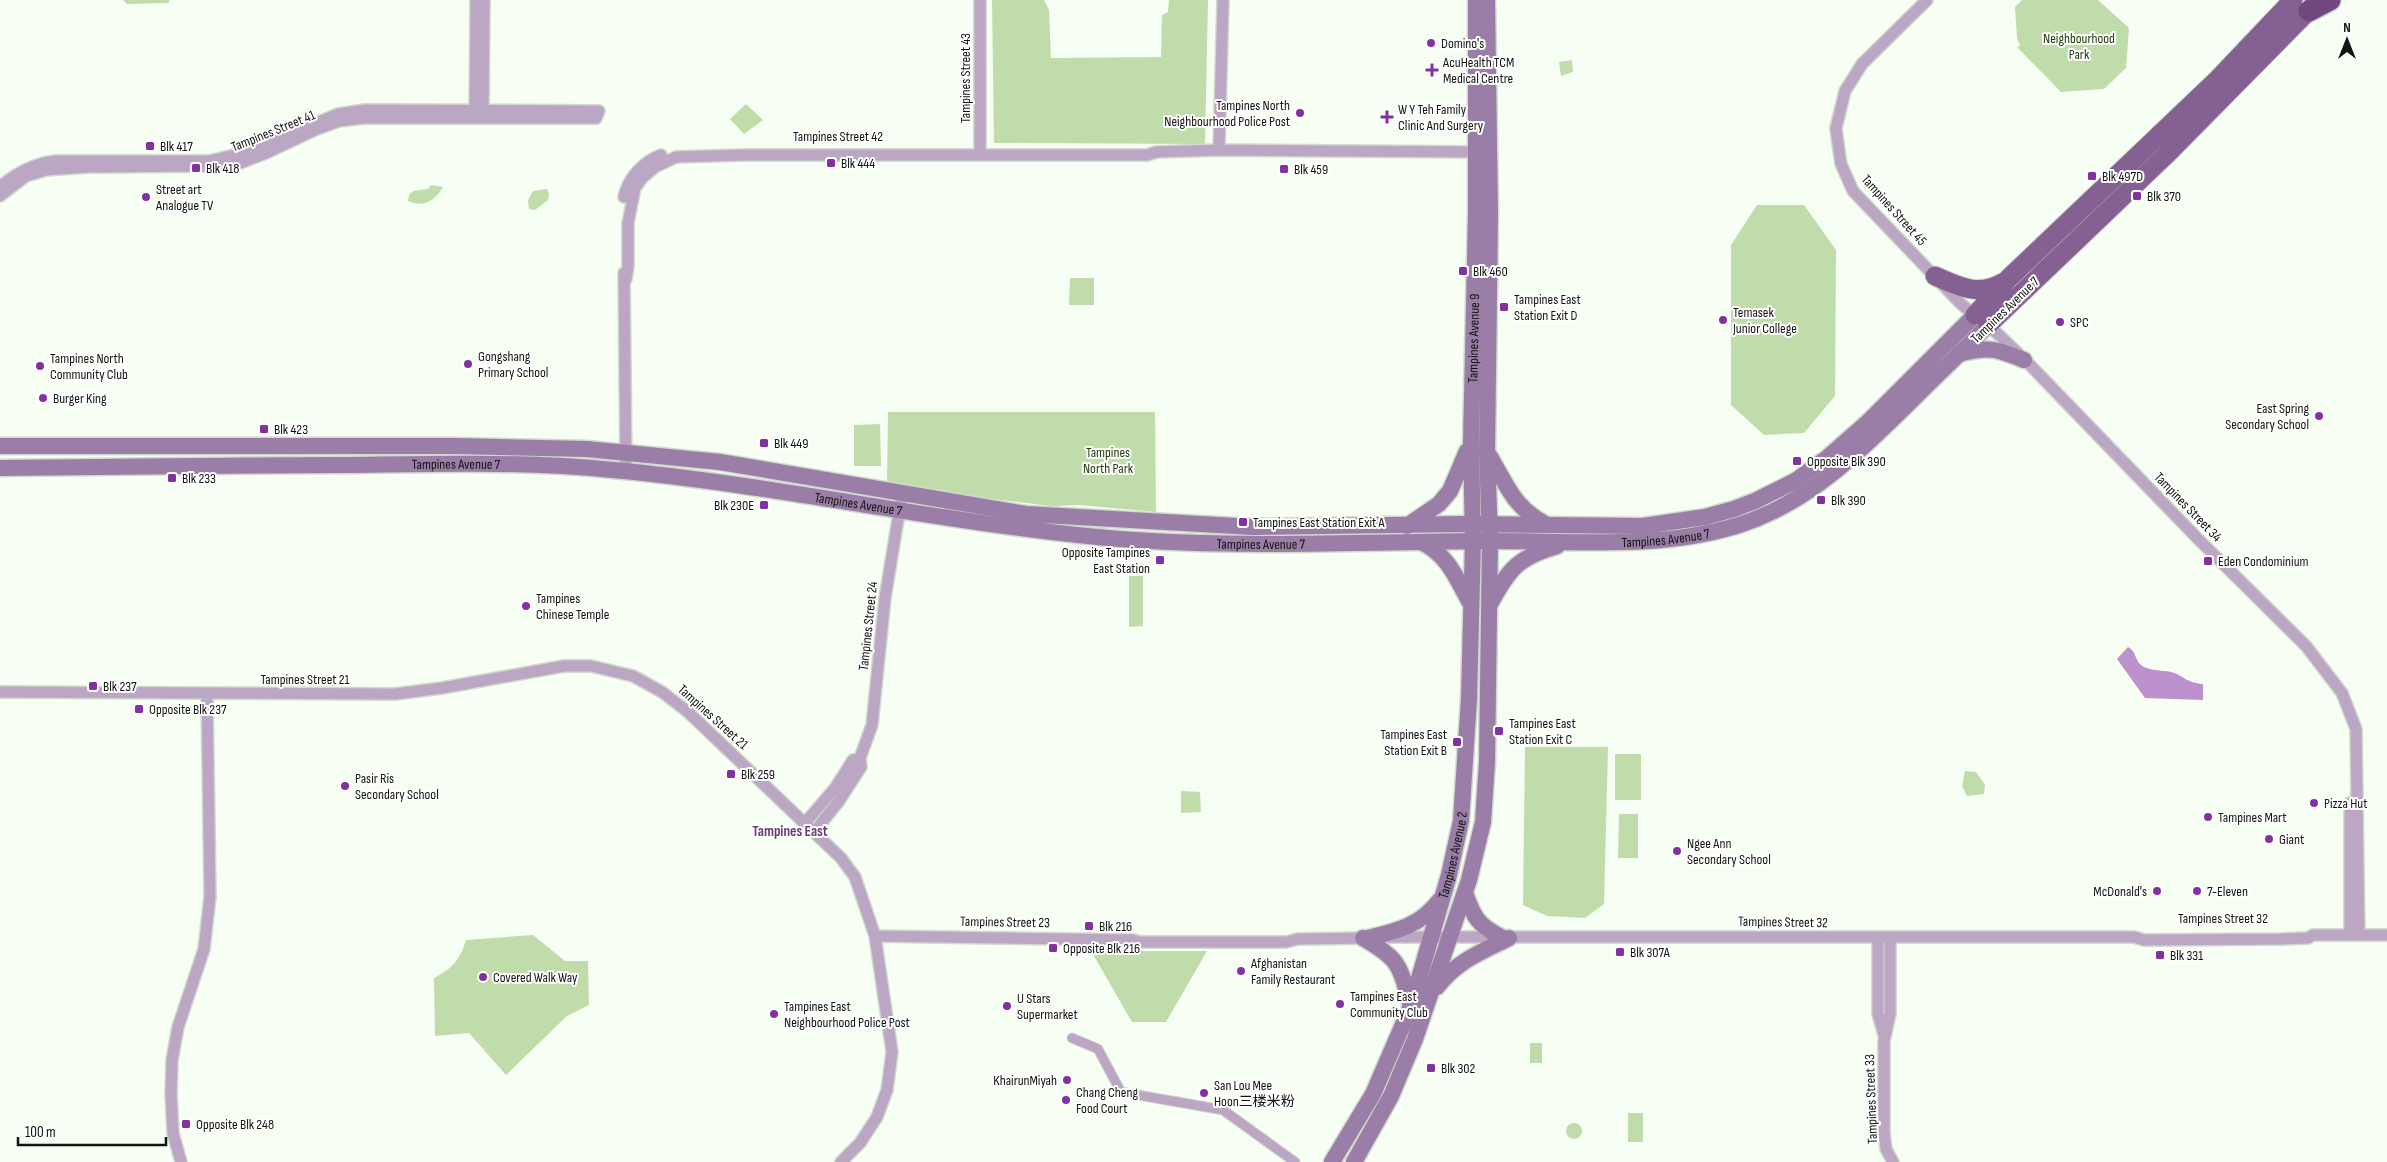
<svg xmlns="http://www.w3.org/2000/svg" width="2387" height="1162" font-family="'Sofia Sans Condensed','Noto Sans SC',sans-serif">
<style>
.green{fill:#c1dcab}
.water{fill:#bd90ce}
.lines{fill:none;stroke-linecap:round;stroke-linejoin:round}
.pedestrian-casing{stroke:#d2d9cf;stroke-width:11}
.minor-casing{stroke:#d2d9cf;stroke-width:14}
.secondary-casing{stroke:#d2d9cf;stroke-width:19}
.primary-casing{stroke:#d2d9cf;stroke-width:21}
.motorway-casing{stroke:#d2d9cf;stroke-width:24}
.pedestrian{stroke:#bba7c3;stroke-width:9}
.minor{stroke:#bba7c3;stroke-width:11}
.secondary{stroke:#9b7ea7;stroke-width:16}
.primary{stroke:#856193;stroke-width:19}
.motorway{stroke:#714780;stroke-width:21}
.poi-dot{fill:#8331a0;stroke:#fff;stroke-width:2}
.labels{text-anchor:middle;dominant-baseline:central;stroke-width:4;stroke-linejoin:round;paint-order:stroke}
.park-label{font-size:14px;fill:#253c0a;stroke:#fff}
.poi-label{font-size:14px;fill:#121411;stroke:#fff;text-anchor:start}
.street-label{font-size:14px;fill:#121411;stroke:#fff}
.neighbourhood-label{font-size:15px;font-weight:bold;fill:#683f77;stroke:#fff}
</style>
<rect width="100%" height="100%" fill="#f7fef3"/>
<!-- green -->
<path class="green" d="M 123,0 L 169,0 L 169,3 L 127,4 Z
M 992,0 L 1044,0 L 1049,10 L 1051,58 L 1161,57 L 1162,15 L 1168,12 L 1169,0 L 1208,0 L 1205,144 L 994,143 Z
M 2022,0 L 2098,0 L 2129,28 L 2126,68 L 2104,89 L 2061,92 L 2017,47 L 2020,46 L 2017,38 L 2015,7 Z
M 1572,60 L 1573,72 L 1561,76 L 1559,62 Z
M 746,104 L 763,120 L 744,134 L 730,119 Z
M 431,185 L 443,187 C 435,201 423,208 408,201 L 409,195 L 413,191 L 428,189 Z
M 547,189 L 549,194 L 548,200 L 535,210 L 529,209 L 528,200 L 533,191 Z
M 1757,205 L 1804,205 L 1836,250 L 1835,396 L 1804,433 L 1764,435 L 1731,405 L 1731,245 Z
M 1070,278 L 1094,278 L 1094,305 L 1069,305 Z
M 888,412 L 1155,412 L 1156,512 L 1079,505 L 1050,506 L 887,486 Z
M 880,424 L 881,466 L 854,466 L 854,425 Z
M 1129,576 L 1143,576 L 1143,626 L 1129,627 Z
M 1525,747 L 1608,747 L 1604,904 L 1585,918 L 1547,916 L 1523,905 Z
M 1615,754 L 1641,754 L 1641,800 L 1615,800 Z
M 1965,771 L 1976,772 L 1985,785 L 1984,794 L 1967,796 L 1962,786 Z
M 1181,791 L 1200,792 L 1201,812 L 1181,813 Z
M 1619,814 L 1638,814 L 1638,858 L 1618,858 Z
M 533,935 L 565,961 L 588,961 L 589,1005 L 567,1016 L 506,1075 L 469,1033 L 435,1036 L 434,978 C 452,969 460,960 466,940 Z
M 1091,951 L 1207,951 L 1166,1022 L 1132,1022 Z
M 1530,1043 L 1542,1043 L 1542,1063 L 1530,1063 Z
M 1628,1113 L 1643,1113 L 1643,1142 L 1628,1142 Z
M1566 1131a8 8 0 1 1 16 0a8 8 0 1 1-16 0Z"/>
<!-- water -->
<path class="water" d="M 2128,647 C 2137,652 2134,659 2141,665 C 2148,671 2162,670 2171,672 C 2185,676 2186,683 2203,684 L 2203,700 L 2145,698 L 2117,659 Z"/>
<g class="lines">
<!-- pedestrian casing -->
<g class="pedestrian-casing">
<path id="pedestrian" d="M 1072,1038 L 1098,1049 L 1121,1092 L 1223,1110 L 1295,1162"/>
</g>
<!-- minor casing -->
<g class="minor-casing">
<path id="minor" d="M 980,0 L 980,155
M 1927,0 L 1862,64 L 1845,91 L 1836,128 L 1837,136 L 1841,164 L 1853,191 L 1961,304 L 1999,335 L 2029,364 L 2199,540 L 2306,646 L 2342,693 L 2356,729 L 2359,935
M 475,117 L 476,0
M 483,117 L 484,0
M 1219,150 L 1223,0
M 0,187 C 16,173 34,164 55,161 L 209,161 L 247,152 L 338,114 L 365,110 L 599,111 L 596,118 L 364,118 L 339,121 L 317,129 L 266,153 L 240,163 L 215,166 L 88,167 L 46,170 L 26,176 L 0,196
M 624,197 C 628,178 643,162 661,155
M 624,273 L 626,471
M 626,279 L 628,267 L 628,223 L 635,188 L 643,177 L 655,167 L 676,157 L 745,155 L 1147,155 L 1156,152 L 1219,150 L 1482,152
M 0,692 L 395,694 L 442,688 L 564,666 L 591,666 L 633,676 L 662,692 L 688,712 L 841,858 L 855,877 L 875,936 L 892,1052 L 887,1090 L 877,1117 L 860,1143 L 841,1162
M 2350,803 L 2350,935
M 805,823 L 836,787 L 853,760 L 860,758
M 814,832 L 839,801 L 861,767 L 860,758 L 872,725 L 885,598 L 902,495
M 875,936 L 1133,940 L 1140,942 L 1286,942 L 1298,939 L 1369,938
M 1387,937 L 2134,937 L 2144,940 L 2281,939 L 2308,938 L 2313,935 L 2387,935
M 1878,938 L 1878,1014 L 1884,1035
M 1890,938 L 1890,1014 L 1884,1041 L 1884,1132 L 1886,1149 L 1893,1162
M 181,1162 L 173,1133 L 171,1094 L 172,1060 L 178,1027 L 204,949 L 210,897 L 207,694"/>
</g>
<!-- secondary casing -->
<g class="secondary-casing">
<g id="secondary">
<path d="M 1959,354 C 1989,346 1997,349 2024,360"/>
<path d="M 0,446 L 456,446 L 587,449 L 720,462 L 1026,514 L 1253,527 L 1462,524 L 1643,526 L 1705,517 L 1734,509 L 1755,501 L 1795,481 L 1827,458 L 1868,422 L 1975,315"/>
<path d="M 1489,455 C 1508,487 1513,507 1547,525"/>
<path id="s1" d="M 0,468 C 114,467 229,465 343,465 C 433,464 524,461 613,470 C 775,485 935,521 1097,537 C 1224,549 1353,542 1481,541 C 1567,540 1656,551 1739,525 C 1811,502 1862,449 1914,398 C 1938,374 1964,350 1988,325"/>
<path d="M 1407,526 L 1439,504 L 1450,491 L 1467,451"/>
<path d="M 1421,542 C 1447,554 1456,577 1469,601"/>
<path d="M 1490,604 C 1509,569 1518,557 1557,546"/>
<path d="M 1465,893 C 1474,918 1478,925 1501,937"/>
<path d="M 1363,938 C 1401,960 1399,965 1411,1006"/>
<path d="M 1368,938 C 1397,931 1420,926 1439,901"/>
<path d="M 1437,987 C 1457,961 1481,952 1509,938"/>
<path id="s2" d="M 1332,1162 L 1373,1094 L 1411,1006 L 1449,875 L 1461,821 L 1469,699 L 1473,541 L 1471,442 L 1476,214 L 1476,0"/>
<path d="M 1354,1162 L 1391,1096 L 1415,1039 L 1469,880 L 1483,822 L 1487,762 L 1490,540 L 1487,452 L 1490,214 L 1487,0"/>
</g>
</g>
<!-- primary casing -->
<g class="primary-casing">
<path id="primary" d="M 1935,276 C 1959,286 1977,297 2002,283
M 1975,315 L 2009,278 L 2216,81 L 2293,0
M 1988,325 L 2166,155 L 2318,1"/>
</g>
<!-- motorway casing -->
<g class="motorway-casing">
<path id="motorway" d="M 2309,11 L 2330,0"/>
</g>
<!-- pedestrian -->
<use href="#pedestrian" class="pedestrian"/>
<!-- minor -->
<use href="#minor" class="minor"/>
<!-- secondary -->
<use href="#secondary" class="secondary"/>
<!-- primary -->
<use href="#primary" class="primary"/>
<!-- motorway -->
<use href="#motorway" class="motorway"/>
</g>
<!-- markers -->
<g class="poi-dot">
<circle cx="1431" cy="43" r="5"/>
<path d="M1429.5 62.5h5v5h5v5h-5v5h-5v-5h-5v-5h5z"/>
<circle cx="1300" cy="113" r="5"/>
<path d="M1384.5 109.5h5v5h5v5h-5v5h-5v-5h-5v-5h5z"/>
<rect x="145" y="141" width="10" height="10" rx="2.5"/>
<rect x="826" y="158" width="10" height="10" rx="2.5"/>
<rect x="191" y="163" width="10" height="10" rx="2.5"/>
<rect x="1279" y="164" width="10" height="10" rx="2.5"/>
<rect x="2087" y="171" width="10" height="10" rx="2.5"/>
<rect x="2132" y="191" width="10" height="10" rx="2.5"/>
<circle cx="146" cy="197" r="5"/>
<rect x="1458" y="266" width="10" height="10" rx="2.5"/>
<rect x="1499" y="302" width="10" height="10" rx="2.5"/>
<circle cx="1723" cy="320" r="5"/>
<circle cx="2060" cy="322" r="5"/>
<circle cx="468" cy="364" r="5"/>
<circle cx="40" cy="366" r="5"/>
<circle cx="43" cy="398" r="5"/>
<circle cx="2319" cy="416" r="5"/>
<rect x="259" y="424" width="10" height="10" rx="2.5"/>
<rect x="759" y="438" width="10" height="10" rx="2.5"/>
<rect x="1792" y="456" width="10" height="10" rx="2.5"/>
<rect x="167" y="473" width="10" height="10" rx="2.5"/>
<rect x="1816" y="495" width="10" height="10" rx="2.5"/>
<rect x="759" y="500" width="10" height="10" rx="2.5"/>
<rect x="1238" y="517" width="10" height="10" rx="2.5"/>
<rect x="1155" y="555" width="10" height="10" rx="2.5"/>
<rect x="2203" y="556" width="10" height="10" rx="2.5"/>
<circle cx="526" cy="606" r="5"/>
<rect x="88" y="681" width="10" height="10" rx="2.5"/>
<rect x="134" y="704" width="10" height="10" rx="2.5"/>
<rect x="1494" y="726" width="10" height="10" rx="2.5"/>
<rect x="1452" y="737" width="10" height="10" rx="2.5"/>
<rect x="726" y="769" width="10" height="10" rx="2.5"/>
<circle cx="345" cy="786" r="5"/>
<circle cx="2314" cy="803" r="5"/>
<circle cx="2208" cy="817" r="5"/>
<circle cx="2269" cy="839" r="5"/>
<circle cx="1677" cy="851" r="5"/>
<circle cx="2157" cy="891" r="5"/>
<circle cx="2197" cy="891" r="5"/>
<rect x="1084" y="921" width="10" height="10" rx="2.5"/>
<rect x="1048" y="943" width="10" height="10" rx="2.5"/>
<rect x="1615" y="947" width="10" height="10" rx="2.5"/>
<rect x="2155" y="950" width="10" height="10" rx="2.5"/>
<circle cx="1241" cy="971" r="5"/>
<circle cx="483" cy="977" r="5"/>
<circle cx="1340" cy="1004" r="5"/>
<circle cx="1007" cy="1006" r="5"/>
<circle cx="774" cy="1014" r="5"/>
<rect x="1426" y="1063" width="10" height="10" rx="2.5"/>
<circle cx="1067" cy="1080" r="5"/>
<circle cx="1204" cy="1093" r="5"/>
<circle cx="1066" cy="1100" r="5"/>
<rect x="181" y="1119" width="10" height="10" rx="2.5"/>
</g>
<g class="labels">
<!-- park labels -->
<g class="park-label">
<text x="2079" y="38">Neighbourhood<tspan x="2079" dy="16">Park</tspan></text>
<text x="1108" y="452">Tampines<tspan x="1108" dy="16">North Park</tspan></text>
</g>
<!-- poi labels -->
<g class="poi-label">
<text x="1441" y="43">Domino's</text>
<text x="1443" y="62">AcuHealth TCM<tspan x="1443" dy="16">Medical Centre</tspan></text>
<text x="1290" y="105" text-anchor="end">Tampines North<tspan x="1290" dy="16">Neighbourhood Police Post</tspan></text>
<text x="1398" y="109">W Y Teh Family<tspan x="1398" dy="16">Clinic And Surgery</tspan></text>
<text x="160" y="146">Blk 417</text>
<text x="841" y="163">Blk 444</text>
<text x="206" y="168">Blk 418</text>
<text x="1294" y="169">Blk 459</text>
<text x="2102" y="176">Blk 497D</text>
<text x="156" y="189">Street art<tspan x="156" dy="16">Analogue TV</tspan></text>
<text x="2147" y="196">Blk 370</text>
<text x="1473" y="271">Blk 460</text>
<text x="1514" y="299">Tampines East<tspan x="1514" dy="16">Station Exit D</tspan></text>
<text x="1733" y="312">Temasek<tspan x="1733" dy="16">Junior College</tspan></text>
<text x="2070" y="322">SPC</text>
<text x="478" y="356">Gongshang<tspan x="478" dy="16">Primary School</tspan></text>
<text x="50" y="358">Tampines North<tspan x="50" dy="16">Community Club</tspan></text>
<text x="53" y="398">Burger King</text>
<text x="2309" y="408" text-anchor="end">East Spring<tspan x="2309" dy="16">Secondary School</tspan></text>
<text x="274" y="429">Blk 423</text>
<text x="774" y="443">Blk 449</text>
<text x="1807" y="461">Opposite Blk 390</text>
<text x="182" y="478">Blk 233</text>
<text x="1831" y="500">Blk 390</text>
<text x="754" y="505" text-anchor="end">Blk 230E</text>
<text x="1253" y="522">Tampines East Station Exit A</text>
<text x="1150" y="552" text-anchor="end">Opposite Tampines<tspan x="1150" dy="16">East Station</tspan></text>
<text x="2218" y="561">Eden Condominium</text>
<text x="536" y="598">Tampines<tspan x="536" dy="16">Chinese Temple</tspan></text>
<text x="103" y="686">Blk 237</text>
<text x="149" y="709">Opposite Blk 237</text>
<text x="1509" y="723">Tampines East<tspan x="1509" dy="16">Station Exit C</tspan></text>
<text x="1447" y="734" text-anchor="end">Tampines East<tspan x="1447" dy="16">Station Exit B</tspan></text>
<text x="741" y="774">Blk 259</text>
<text x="355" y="778">Pasir Ris<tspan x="355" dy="16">Secondary School</tspan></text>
<text x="2324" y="803">Pizza Hut</text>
<text x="2218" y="817">Tampines Mart</text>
<text x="2279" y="839">Giant</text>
<text x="1687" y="843">Ngee Ann<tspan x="1687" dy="16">Secondary School</tspan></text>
<text x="2147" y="891" text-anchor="end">McDonald's</text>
<text x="2207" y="891">7-Eleven</text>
<text x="1099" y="926">Blk 216</text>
<text x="1063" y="948">Opposite Blk 216</text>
<text x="1630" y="952">Blk 307A</text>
<text x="2170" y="955">Blk 331</text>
<text x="1251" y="963">Afghanistan<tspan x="1251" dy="16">Family Restaurant</tspan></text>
<text x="493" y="977">Covered Walk Way</text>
<text x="1350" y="996">Tampines East<tspan x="1350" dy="16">Community Club</tspan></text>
<text x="1017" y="998">U Stars<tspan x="1017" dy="16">Supermarket</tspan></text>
<text x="784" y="1006">Tampines East<tspan x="784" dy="16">Neighbourhood Police Post</tspan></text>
<text x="1441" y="1068">Blk 302</text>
<text x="1057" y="1080" text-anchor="end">KhairunMiyah</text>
<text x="1214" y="1085">San Lou Mee<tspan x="1214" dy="16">Hoon三楼米粉</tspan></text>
<text x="1076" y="1092">Chang Cheng<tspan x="1076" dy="16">Food Court</tspan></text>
<text x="196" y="1124">Opposite Blk 248</text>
</g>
<!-- street labels -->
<g class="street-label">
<text transform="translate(965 78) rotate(-90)">Tampines Street 43</text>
<text transform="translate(273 131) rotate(-22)">Tampines Street 41</text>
<text x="838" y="136">Tampines Street 42</text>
<text transform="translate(1894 210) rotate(48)">Tampines Street 45</text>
<text transform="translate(2005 310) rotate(-44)">Tampines Avenue 7</text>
<text stroke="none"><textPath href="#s2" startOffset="850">Tampines Avenue 9</textPath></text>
<text stroke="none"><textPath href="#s1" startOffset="456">Tampines Avenue 7</textPath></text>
<text stroke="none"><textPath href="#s1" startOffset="861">Tampines Avenue 7</textPath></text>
<text transform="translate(2188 507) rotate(46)">Tampines Street 34</text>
<text stroke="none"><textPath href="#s1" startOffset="1671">Tampines Avenue 7</textPath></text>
<text stroke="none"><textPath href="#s1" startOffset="1266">Tampines Avenue 7</textPath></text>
<text transform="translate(868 626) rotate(-84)">Tampines Street 24</text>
<text x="305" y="679">Tampines Street 21</text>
<text transform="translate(713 717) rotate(42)">Tampines Street 21</text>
<text stroke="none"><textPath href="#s2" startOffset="332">Tampines Avenue 2</textPath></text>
<text x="2223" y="918">Tampines Street 32</text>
<text transform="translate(1005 922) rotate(1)">Tampines Street 23</text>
<text transform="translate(1783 922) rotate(1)">Tampines Street 32</text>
<text transform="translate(1871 1099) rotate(-92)">Tampines Street 33</text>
</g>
<!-- neighbourhood labels -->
<g class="neighbourhood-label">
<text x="790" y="831">Tampines East</text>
</g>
</g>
<!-- north arrow -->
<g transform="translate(2347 40)" stroke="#ffffff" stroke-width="4" paint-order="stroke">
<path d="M0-4L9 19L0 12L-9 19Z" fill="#121411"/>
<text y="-8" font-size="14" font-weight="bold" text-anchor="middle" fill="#121411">N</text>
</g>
<!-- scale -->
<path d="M18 1137v8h148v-8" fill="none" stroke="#121411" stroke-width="2.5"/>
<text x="25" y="1137" font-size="15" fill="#121411" stroke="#ffffff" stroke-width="4" paint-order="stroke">100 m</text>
</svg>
